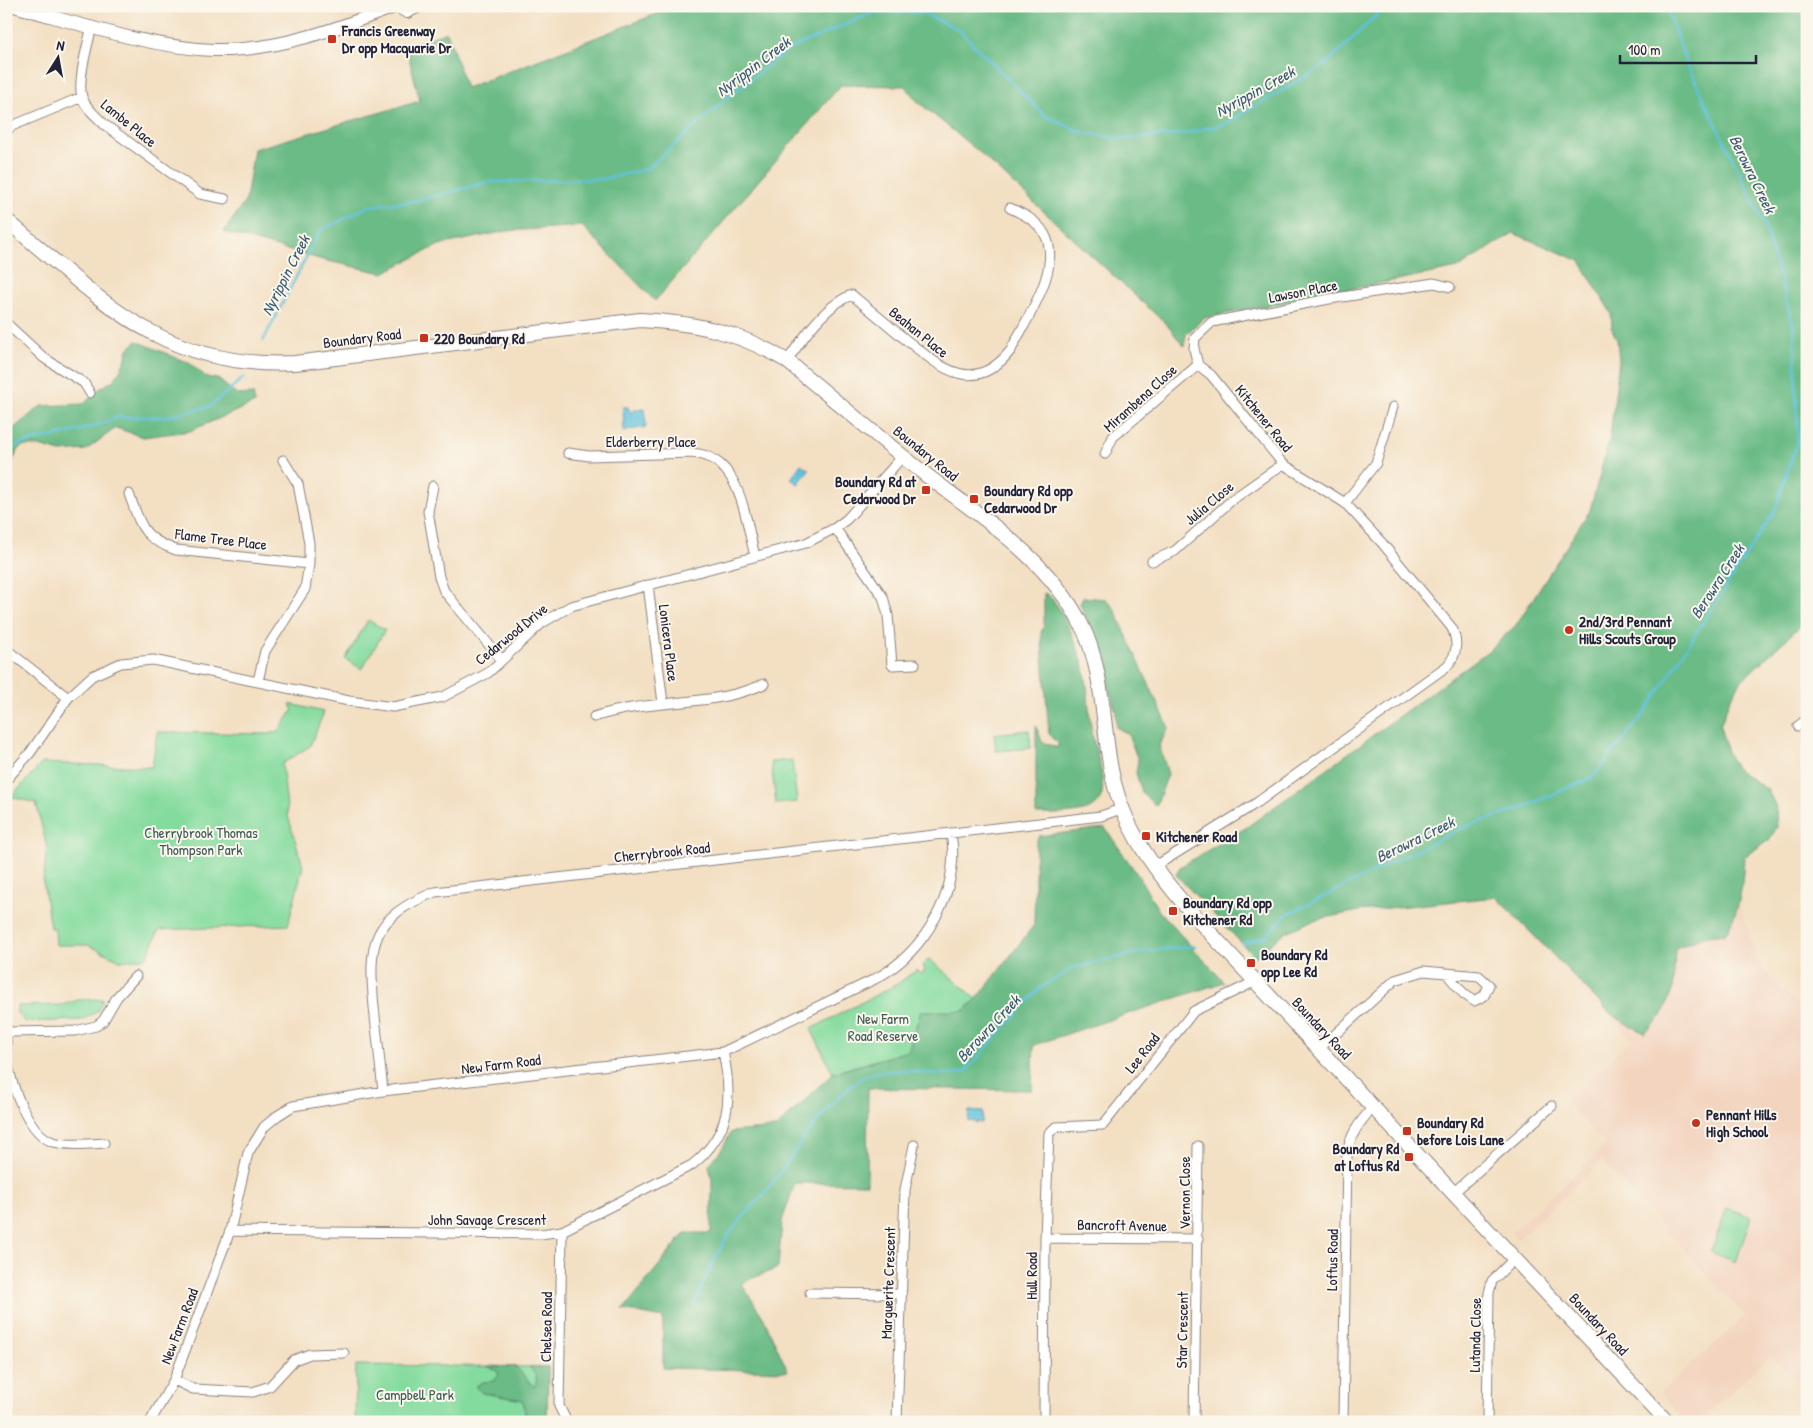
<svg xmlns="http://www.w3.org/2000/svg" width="1813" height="1428" font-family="'Patrick Hand',sans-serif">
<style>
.built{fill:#f3d4bf}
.green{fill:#84db9e;stroke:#537e6c}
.forest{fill:#6bbb85;stroke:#466e60}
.water{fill:#60c3dd;stroke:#41728c}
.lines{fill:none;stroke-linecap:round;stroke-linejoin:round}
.stream{stroke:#60c3dd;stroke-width:2.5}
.street-casing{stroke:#8a807e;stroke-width:11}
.secondary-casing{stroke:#8a807e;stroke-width:14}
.primary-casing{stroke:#8a807e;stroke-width:16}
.street{stroke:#fff;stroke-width:9}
.secondary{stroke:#fff;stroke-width:12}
.primary{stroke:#fff;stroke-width:14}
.poi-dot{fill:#c8321e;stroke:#fbf7ec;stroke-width:2}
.labels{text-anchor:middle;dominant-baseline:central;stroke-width:4;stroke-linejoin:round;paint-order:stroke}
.poi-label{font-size:15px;font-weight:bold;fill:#22223b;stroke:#fbf7ec;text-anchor:start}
.street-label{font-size:15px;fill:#22223b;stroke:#fbf7ec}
.park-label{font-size:15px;fill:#3f5a59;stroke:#fbf7ec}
.water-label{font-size:16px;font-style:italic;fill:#385a74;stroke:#fbf7ec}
</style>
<rect width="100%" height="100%" fill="#fbf7ec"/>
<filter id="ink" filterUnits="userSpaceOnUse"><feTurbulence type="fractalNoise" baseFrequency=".02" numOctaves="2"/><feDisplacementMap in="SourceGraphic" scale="10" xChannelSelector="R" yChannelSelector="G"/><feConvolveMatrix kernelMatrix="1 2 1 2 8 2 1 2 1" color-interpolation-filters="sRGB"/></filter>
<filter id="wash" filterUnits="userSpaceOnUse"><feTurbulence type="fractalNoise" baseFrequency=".0096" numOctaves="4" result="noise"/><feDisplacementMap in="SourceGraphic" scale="20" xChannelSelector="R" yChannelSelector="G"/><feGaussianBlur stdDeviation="1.12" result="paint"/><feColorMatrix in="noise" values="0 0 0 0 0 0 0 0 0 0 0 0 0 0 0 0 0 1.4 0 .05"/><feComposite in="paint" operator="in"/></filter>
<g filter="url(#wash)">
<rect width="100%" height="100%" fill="#f3dfc2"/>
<!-- built -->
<path class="built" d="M 1739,866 L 1735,890 L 1759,965 L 1807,1016 L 1807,1393 L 1771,1355 L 1699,1422 L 1686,1422 L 1660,1393 L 1745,1316 L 1602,1161 L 1518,1239 L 1511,1233 L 1606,1145 L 1565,1101 L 1632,1039 L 1499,900 Z"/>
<!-- green -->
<path class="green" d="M 368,620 L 385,630 L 362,669 L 345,659 Z
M 290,704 L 324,712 L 310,746 L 282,764 L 288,816 L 303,866 L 288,925 L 159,930 L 147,957 L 122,961 L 88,945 L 56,945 L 55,928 L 50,928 L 43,881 L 47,848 L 36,803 L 11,797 L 42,763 L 152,767 L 157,732 L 269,734 L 278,732 L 293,710 Z
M 1029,730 L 1031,748 L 996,751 L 994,734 Z
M 792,760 L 797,802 L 776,804 L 771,762 Z
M 929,959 L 977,999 L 964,1012 L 921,1011 L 908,1051 L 833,1073 L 811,1029 L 897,984 L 917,970 L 920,974 L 925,971 L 923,965 Z
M 103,999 L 98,1011 L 82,1020 L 25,1022 L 17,1013 L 17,1006 L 62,1005 L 78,1000 Z
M 1727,1208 L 1751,1217 L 1736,1262 L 1711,1252 Z
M 356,1365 L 548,1367 L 547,1422 L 355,1422 Z"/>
<!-- forest -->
<path class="forest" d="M 677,6 L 1807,6 L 1807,620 L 1742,680 L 1729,701 L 1720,726 L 1727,752 L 1737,770 L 1767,789 L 1776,807 L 1777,827 L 1769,840 L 1744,857 C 1742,887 1741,908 1725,934 L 1707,936 L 1675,948 L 1673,988 L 1662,1016 L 1645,1033 L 1630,1026 L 1611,1014 L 1496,897 L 1359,911 L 1314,920 L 1284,933 L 1255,957 L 1176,875 L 1180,867 L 1247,827 L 1491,649 L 1516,625 L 1590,510 L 1610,438 L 1619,360 L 1617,340 L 1612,329 L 1611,313 L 1580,261 L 1513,233 L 1458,268 L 1204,318 L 1186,334 L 1184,346 L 1167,325 L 979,152 L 917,101 L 905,86 L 841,85 L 655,301 L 582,226 L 507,231 L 439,245 L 383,273 L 323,260 L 224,232 L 246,200 L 254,149 L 420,101 L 406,46 L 447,32 L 466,88 Z
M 137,341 L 191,364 L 206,377 L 218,379 L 237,395 L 253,394 L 255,403 L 190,431 L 143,437 L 116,428 L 86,450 L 61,452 L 39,446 L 21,446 L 6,472 L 6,437 L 13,429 L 41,406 L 84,404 L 96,391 L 114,380 L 125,361 L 128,349 Z
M 1044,593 C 1061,599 1082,656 1085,673 C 1089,693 1088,713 1092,733 C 1095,751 1110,787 1098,803 C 1088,816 1051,814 1036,814 L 1036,726 L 1042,742 L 1058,748 L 1058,743 L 1049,734 L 1041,632 L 1044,627 Z
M 1083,597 L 1106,599 L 1114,608 L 1169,728 L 1159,745 L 1168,774 L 1156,806 L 1142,793 L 1136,773 L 1138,760 L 1128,734 L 1116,727 L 1116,712 L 1088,622 L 1080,604 Z
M 1105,828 L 1137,874 L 1159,911 L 1224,982 L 1034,1045 L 1032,1090 L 868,1088 L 867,1184 L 795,1183 L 782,1221 L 778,1268 L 741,1283 L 763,1317 L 788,1371 L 663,1368 L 663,1318 L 623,1310 L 685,1233 L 711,1233 L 712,1181 L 709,1165 L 722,1149 L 731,1132 L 776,1128 L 833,1073 L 908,1051 L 921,1011 L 964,1011 L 977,999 L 1034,925 L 1036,842 L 1039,836 Z
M 487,1366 L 516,1367 L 534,1387 C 539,1379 535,1373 529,1367 L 548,1367 L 547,1422 L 526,1422 L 523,1400 L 482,1393 L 476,1386 L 483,1382 L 494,1381 L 499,1375 L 497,1371 Z"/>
<!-- water -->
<path class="water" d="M 623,407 L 628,407 L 631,413 L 633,413 L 633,410 L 645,409 L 646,427 L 624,431 Z
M 801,464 L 809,470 L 798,484 L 791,479 Z
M 969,1111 L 983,1112 L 982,1123 L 968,1121 Z"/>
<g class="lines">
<!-- stream -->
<path class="stream" d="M 263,341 L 320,231 L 369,206 L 421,200 L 488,182 L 603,179 L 647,169 L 726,99 L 789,49 L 874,12 L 922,13 L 958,29 L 1044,115 L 1081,132 L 1123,139 L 1184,134 L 1225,124 L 1325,65 L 1386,6
M 6,453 L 20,444 L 89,428 L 118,417 L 164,417 L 211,406 L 244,377
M 1242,944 L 1266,936 L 1286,915 L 1460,829 L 1519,809 L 1593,777 L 1647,710 L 1775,510 L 1798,439 L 1794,328 L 1765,226 L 1686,62 L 1666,6
M 694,1305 C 704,1282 713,1259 727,1237 C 738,1221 754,1206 766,1191 C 792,1159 835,1083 875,1073 C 905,1065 935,1079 965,1072 L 1040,988 L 1075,967 L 1146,951 L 1195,946"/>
</g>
</g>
<g filter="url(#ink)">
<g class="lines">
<!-- street casing -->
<g class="street-casing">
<path id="street" d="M 92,26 C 88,44 77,81 82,97 C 85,108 97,117 105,125 L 200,194 L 225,199
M 6,131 L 12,126 L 82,97
M 6,323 L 44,358 L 84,383 L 90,393
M 787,361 C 802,339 826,304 852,295 C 870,310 887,324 905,339 C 941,368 974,397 1011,350 C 1026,319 1064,266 1044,233 C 1036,220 1023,214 1010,208
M 1198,365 L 1194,349 L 1195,338 L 1212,322 L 1329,299 L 1434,283 L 1450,287
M 568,453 L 589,456 L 692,453 C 741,456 745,519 755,556
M 1105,454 L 1113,437 L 1198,365
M 433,486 L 428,511 L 439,577 L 444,591 L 501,659
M 129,494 C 141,526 142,538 176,550 L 309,564
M 1345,503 L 1376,463 L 1393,407
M 835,528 L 883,597 L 888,615 L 892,665 L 915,664
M 1152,561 L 1175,551 L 1233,499 L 1283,464
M 648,585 L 663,703
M 6,649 L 68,698
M 258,681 L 265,651 L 305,589 L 309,564 L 309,543 L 298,484 L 283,460
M 594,717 C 649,698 712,708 764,684
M 1798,726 L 1807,719
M 6,780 L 30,753 L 68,698 L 92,676 L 121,663 L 153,660 L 349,701 L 393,707 L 443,697 L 488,673 L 542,623 L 571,606 L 806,543 L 835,528 L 847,519 L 903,456
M 1154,867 L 1258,802 L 1447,666 C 1458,654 1458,642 1452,628 L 1382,543 L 1345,503 L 1283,464 L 1211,375 L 1198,365
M 6,1029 C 7,1039 6,1050 7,1060 C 11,1084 28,1134 53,1142 C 69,1146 88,1144 104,1143
M 7,1032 L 75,1031 L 96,1026 L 103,1021 L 117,997 L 136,976
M 1319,1049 L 1395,980 L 1424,971 L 1479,976 L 1489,985 L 1484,996 L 1474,1001 L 1464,994 L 1446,973
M 383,1091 C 380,1063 377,1035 374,1007 C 368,942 371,918 435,892 L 1101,816 L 1121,809
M 1453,1193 L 1552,1106
M 230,1231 L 541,1234 L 562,1231 L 692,1165 C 731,1134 733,1098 723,1052
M 562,1231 L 559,1406 L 567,1422
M 1045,1238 L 1198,1239
M 810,1293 L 901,1294
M 174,1380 L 193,1389 L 253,1392 L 270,1386 L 294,1360 L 310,1354 L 344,1353
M 150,1422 L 174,1380 L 230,1231 L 248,1153 L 264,1127 L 277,1116 L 293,1106 L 383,1091 L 723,1052 L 875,979 C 925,952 961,891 951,833
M 897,1422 L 905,1190 L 914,1145
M 1044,1422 L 1045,1238 L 1049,1133 L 1056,1127 L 1103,1125 L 1194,1011 L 1256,981
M 1194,1422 L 1198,1146
M 1343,1422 L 1347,1154 C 1350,1134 1360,1122 1373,1107
M 1487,1422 L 1489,1293 L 1492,1281 L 1515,1258"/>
</g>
<!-- secondary casing -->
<g class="secondary-casing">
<path id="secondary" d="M 14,6 C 77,23 148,47 213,50 C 275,52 339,28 397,6
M 397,6 L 407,12 L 419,6"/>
</g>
<!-- primary casing -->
<g class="primary-casing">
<path id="primary" d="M 6,220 C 100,298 162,370 295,363 L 640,320 C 697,323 737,331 787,361 C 832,398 876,435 921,471 C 978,515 1048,558 1081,624 C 1103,667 1102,717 1110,764 C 1121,829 1157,874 1200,922 L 1667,1422"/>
</g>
<!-- street -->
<use href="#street" class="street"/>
<!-- secondary -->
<use href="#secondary" class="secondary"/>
<!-- primary -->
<use href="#primary" class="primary"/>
</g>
</g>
<!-- markers -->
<g class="poi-dot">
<rect x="327" y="34" width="10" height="10" rx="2.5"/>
<rect x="419" y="333" width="10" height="10" rx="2.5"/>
<rect x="921" y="485" width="10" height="10" rx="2.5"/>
<rect x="969" y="494" width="10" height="10" rx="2.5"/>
<circle cx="1569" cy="630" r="5"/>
<rect x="1141" y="831" width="10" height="10" rx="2.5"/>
<rect x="1168" y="906" width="10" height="10" rx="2.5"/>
<rect x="1246" y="958" width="10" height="10" rx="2.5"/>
<circle cx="1696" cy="1123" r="5"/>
<rect x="1402" y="1126" width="10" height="10" rx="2.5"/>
<rect x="1404" y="1152" width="10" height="10" rx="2.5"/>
</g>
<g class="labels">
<!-- poi labels -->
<g class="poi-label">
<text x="342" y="30">Francis Greenway<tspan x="342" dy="17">Dr opp Macquarie Dr</tspan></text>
<text x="434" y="338">220 Boundary Rd</text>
<text x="916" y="481" text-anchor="end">Boundary Rd at<tspan x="916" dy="17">Cedarwood Dr</tspan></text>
<text x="984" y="490">Boundary Rd opp<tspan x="984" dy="17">Cedarwood Dr</tspan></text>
<text x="1579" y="621">2nd/3rd Pennant<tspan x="1579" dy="17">Hills Scouts Group</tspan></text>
<text x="1156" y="836">Kitchener Road</text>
<text x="1183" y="902">Boundary Rd opp<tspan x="1183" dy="17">Kitchener Rd</tspan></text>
<text x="1261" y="954">Boundary Rd<tspan x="1261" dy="17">opp Lee Rd</tspan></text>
<text x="1706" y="1114">Pennant Hills<tspan x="1706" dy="17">High School</tspan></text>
<text x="1417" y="1122">Boundary Rd<tspan x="1417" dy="17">before Lois Lane</tspan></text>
<text x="1399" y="1148" text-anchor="end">Boundary Rd<tspan x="1399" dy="17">at Loftus Rd</tspan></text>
</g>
<!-- street labels -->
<g class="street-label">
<text transform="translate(129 123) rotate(39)">Lambe Place</text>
<text transform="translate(1303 291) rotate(-11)">Lawson Place</text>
<text transform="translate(919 332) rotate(39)">Beahan Place</text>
<text transform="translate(362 338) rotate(-7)">Boundary Road</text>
<text transform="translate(1140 398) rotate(-42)">Mirambena Close</text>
<text transform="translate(1264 418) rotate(51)">Kitchener Road</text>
<text x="651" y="441">Elderberry Place</text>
<text transform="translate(926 453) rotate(39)">Boundary Road</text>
<text transform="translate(1209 503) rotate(-40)">Julia Close</text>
<text transform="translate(221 539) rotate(7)">Flame Tree Place</text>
<text transform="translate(511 634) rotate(-39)">Cedarwood Drive</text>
<text transform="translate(669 643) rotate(83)">Lonicera Place</text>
<text transform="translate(662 852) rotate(-6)">Cherrybrook Road</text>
<text transform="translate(1322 1028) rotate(47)">Boundary Road</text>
<text transform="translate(1142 1053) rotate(-52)">Lee Road</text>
<text transform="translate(501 1064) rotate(-7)">New Farm Road</text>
<text transform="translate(1184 1193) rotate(-90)">Vernon Close</text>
<text x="487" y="1219">John Savage Crescent</text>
<text transform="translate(1122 1225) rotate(1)">Bancroft Avenue</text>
<text transform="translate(1332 1260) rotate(-89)">Loftus Road</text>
<text transform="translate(1031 1276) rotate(-90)">Hull Road</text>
<text transform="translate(888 1283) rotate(-88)">Marguerite Crescent</text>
<text transform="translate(1599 1324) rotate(47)">Boundary Road</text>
<text transform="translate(179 1326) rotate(-69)">New Farm Road</text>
<text transform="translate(546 1327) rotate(-89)">Chelsea Road</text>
<text transform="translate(1182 1330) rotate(-89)">Star Crescent</text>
<text transform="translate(1475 1335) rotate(-89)">Lutanda Close</text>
</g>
<!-- park labels -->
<g class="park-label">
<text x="201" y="832">Cherrybrook Thomas<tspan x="201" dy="17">Thompson Park</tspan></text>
<text x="883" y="1018">New Farm<tspan x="883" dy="17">Road Reserve</tspan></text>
<text x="415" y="1394">Campbell Park</text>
</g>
<!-- water labels -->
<g class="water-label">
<text transform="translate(753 66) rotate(-37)">Nyrippin Creek</text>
<text transform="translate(1255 91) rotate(-29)">Nyrippin Creek</text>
<text transform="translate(1753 174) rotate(64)">Berowra Creek</text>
<text transform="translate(285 275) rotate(-63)">Nyrippin Creek</text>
<text transform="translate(1717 581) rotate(-57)">Berowra Creek</text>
<text transform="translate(1415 839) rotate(-26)">Berowra Creek</text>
<text transform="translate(988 1028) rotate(-47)">Berowra Creek</text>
</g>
</g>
<!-- margin -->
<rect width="1813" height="1428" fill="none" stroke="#fbf7ec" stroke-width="25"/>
<!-- north arrow -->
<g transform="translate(58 58) rotate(11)" stroke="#fbf7ec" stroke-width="4" paint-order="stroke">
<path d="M0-4L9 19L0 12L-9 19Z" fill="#22223b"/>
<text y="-8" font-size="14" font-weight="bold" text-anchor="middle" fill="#22223b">N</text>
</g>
<!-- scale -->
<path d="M1620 55v8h136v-8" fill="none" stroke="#22223b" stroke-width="2.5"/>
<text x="1628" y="55" font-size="15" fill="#22223b" stroke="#fbf7ec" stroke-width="4" paint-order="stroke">100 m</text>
</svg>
